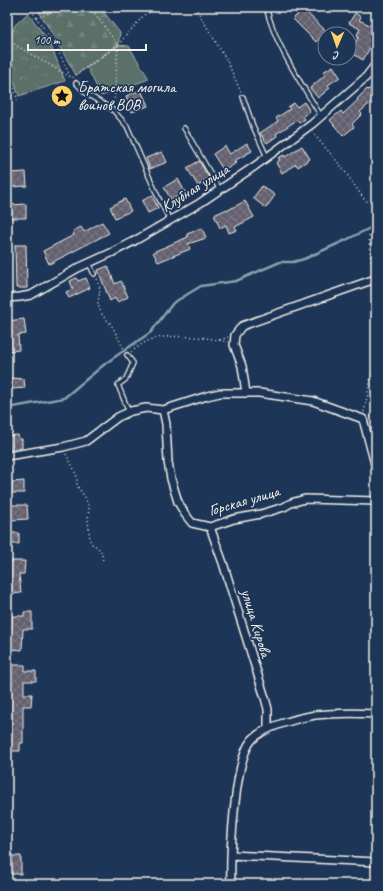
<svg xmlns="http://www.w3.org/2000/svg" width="383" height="891" font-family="Caveat,sans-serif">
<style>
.forest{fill:url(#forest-firs);stroke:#a8b0aa}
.park{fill:url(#park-crowns);stroke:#a8b0aa}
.pitch{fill:#5b6f6b;stroke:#a8b0aa}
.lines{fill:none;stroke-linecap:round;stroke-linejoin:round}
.stream{stroke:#89a0af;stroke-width:2.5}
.building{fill:url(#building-cross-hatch);stroke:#f4f1e8}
.service-casing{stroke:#f4f1e8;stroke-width:6}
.minor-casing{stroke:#f4f1e8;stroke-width:10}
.path{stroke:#f4f1e8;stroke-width:1.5;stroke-dasharray:1 3;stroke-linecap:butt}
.service{stroke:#1d3557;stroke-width:3.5}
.minor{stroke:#1d3557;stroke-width:7}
.labels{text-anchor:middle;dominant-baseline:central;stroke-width:3.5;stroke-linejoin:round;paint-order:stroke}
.poi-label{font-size:16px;fill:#f4f1e8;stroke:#1d3557;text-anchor:start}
.street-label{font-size:16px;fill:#f4f1e8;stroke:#1d3557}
</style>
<defs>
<pattern id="forest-firs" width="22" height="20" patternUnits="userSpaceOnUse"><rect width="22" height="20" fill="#5b6f6b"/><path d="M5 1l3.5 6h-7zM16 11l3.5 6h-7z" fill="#738480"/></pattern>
<pattern id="park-crowns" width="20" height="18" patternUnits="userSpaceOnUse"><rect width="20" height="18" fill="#5b6f6b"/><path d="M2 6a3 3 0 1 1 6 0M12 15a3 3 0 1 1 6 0" fill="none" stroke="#738480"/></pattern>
<pattern id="building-cross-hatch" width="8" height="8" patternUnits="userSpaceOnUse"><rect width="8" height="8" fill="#646170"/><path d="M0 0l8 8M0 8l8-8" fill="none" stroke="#7b7884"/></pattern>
</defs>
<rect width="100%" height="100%" fill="#1d3557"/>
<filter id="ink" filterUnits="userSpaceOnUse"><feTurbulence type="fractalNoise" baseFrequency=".025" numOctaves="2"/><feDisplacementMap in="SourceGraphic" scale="8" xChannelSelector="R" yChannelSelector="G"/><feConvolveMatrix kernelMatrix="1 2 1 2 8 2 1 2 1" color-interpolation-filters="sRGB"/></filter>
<g filter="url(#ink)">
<!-- forest -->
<path class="forest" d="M 39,7 L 110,7 L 103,11 L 120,33 L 118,45 L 76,75 L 38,10 Z"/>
<!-- park -->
<path class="park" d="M 28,13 L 50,43 L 65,81 L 19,96 L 7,61 L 7,47 L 15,25 Z"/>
<!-- pitch -->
<path class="pitch" d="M 118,45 L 129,46 L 149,79 L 101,96 L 87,67 Z"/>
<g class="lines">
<!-- stream -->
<path class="stream" d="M 7,408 L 64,398 L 106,363 L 151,332 L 173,303 L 201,286 L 236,281 L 280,262 L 293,262 L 304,259 L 346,240 L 376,225"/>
</g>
<!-- building -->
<path class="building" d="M 303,9 L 326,31 L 316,42 L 293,19 Z
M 355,13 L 361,17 L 359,20 L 376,28 L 376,37 L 363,60 L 350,52 L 359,36 L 357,35 L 360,29 L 349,23 Z
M 333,66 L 340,77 L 328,85 L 330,88 L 318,98 L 310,88 L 325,75 L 323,72 Z
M 376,83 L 376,98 L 360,112 L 362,114 L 352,124 L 354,127 L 343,136 L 330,120 L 341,111 L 343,114 L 358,100 L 357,99 L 367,89 L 368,90 Z
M 141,90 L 148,106 L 132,112 L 126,96 Z
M 304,102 L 310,111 L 303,116 L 305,119 L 299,123 L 297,120 L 276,134 L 277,136 L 267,143 L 260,133 L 278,121 L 276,118 L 290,109 L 288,107 L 294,103 L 297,107 Z
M 247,143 L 252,151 L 234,161 L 236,163 L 224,171 L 213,154 L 225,146 L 230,154 Z
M 302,146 L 310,159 L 298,167 L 296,164 L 282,173 L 276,163 L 280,160 L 278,158 L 284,155 L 285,157 Z
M 162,152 L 167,162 L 150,169 L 146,158 Z
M 199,161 L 210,179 L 198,186 L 187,168 Z
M 26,172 L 27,186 L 11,187 L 10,173 Z
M 178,179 L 185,192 L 171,200 L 164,187 Z
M 262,186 L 275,195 L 266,208 L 253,198 Z
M 152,195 L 158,208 L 148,213 L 142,201 Z
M 125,199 L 131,211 L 115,218 L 110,207 Z
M 245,201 L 254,217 L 235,227 L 237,230 L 229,233 L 226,225 L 220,228 L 214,215 L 227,209 L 228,210 Z
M 26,204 L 26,218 L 10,218 L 10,205 Z
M 102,222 L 109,233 L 49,264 L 43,251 L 74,235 L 73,231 L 81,227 L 84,232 Z
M 202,228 L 206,238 L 188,244 L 190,249 L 158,262 L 153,252 L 188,237 L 187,234 Z
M 15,245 L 26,245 L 27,288 L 16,288 Z
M 108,266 L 115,284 L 121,281 L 128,297 L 117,302 L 115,298 L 110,301 L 98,270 Z
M 76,278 L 78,281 L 86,278 L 90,288 L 69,298 L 66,292 L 73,289 L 70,281 Z
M 24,319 L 26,334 L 18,335 L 19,350 L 9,351 L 7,321 Z
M 10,378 L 24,379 L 25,388 L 12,389 Z
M 18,435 L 19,439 L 22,439 L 22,448 L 9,449 L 9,436 Z
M 24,481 L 24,493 L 12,493 L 12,482 Z
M 11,505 L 27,505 L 28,519 L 11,520 Z
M 12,533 L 19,533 L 19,544 L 7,544 L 7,534 L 12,534 Z
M 10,561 L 25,561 L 24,574 L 19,574 L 21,593 L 12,594 L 10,575 Z
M 24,612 L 32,612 L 32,629 L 23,629 L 22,650 L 11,649 L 12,616 L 24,616 Z
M 10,665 L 25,665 L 25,671 L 36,671 L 36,681 L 24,681 L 24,694 L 32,694 L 31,706 L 23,706 L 23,743 L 20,743 L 20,751 L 7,751 Z
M 7,856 L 21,856 L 21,874 L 7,874 Z"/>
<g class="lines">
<!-- service casing -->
<g class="service-casing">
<path id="service" d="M 266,7 C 276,47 300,81 321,116
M 76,83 L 87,94 L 113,110 L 127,126 L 159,199 L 170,220
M 243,97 L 253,126 L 267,157
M 184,128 L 220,190
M 89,263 L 94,274
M 127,355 L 133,363 L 126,379 L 118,385 L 129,412"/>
</g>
<!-- minor casing -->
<g class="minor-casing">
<path id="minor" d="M 373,7 L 376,9
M 7,298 L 20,297 L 31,295 L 78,268 L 113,252 L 136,240 L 200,203 L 255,166 L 312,124 L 366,77 L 376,64
M 246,393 L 242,366 L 234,345 L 235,335 L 242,326 L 372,280
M 163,410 L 166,424 L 168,462 L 171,479 L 178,502 L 185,514 L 192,523 L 210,527 L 234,519 L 261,514 L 284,507 L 291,503 L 305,499 L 376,501
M 7,456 L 63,447 L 86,441 L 118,417 L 131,411 L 146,408 L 163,410 L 207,396 L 220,393 L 259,393 L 313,401 L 363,419 L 376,468
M 210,527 L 223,563 L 265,698 L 268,709 L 268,728
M 231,855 L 376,862
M 231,884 C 230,855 234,762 251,741 C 262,727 298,718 315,715 C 335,713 356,713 376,714"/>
</g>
<!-- path -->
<path class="path" d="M 29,7 L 56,46 L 70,76
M 90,7 L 118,45 L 114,104
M 195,7 L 227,61 L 241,92
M 93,9 L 113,7
M 36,18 L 68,7
M 7,40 L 72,78 L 118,45 L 144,15 L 158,7
M 7,61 L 18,102
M 312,132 L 341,166 L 364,199 L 376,208
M 369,236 L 372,272
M 97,279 L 100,289 L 98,303 L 99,308 L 103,316 L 111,324 L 125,351
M 373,288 L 376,320
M 220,340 L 228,337
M 131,352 C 138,347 145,341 153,339 C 168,334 212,337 227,342
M 364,412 L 376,353
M 370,417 L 376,414
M 66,454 L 73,467 L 77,477 L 77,486 L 85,497 L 89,508 L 88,520 L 90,540 L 92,544 C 102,550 102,551 103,563"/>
<!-- service -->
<use href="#service" class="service"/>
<!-- minor -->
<use href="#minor" class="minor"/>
</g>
</g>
<!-- icons -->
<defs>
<g id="sight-disc" transform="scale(1.15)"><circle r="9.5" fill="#ffd166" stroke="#1d3557"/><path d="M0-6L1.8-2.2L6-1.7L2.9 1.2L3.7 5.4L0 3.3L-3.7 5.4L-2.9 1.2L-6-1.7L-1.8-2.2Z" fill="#111"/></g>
</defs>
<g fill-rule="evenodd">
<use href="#sight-disc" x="62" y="96"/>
</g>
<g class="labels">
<!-- poi labels -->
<g class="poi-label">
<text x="78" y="87">Братская могила<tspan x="78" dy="18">воинов ВОВ</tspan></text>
</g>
<!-- street labels -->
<g class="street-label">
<text transform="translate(195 188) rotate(-32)">Клубная улица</text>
<text transform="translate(244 501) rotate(-16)">Горская улица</text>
<text transform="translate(256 623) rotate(73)">улица Кирова</text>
</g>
</g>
<!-- margin -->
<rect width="383" height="891" fill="none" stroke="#1d3557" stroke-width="24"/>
<rect x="12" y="12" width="359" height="867" fill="none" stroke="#f4f1e8" stroke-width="1.5" filter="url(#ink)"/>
<!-- north arrow -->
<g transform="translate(337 46) rotate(182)"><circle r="19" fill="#1d3557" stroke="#738091"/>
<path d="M0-3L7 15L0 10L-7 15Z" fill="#ffd166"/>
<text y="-6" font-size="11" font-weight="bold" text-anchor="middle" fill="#f4f1e8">С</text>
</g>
<!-- scale -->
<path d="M28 44v6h118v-6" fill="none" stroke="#f4f1e8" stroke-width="2"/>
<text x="34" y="44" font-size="12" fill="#f4f1e8" stroke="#1d3557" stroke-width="3" paint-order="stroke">100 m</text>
</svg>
